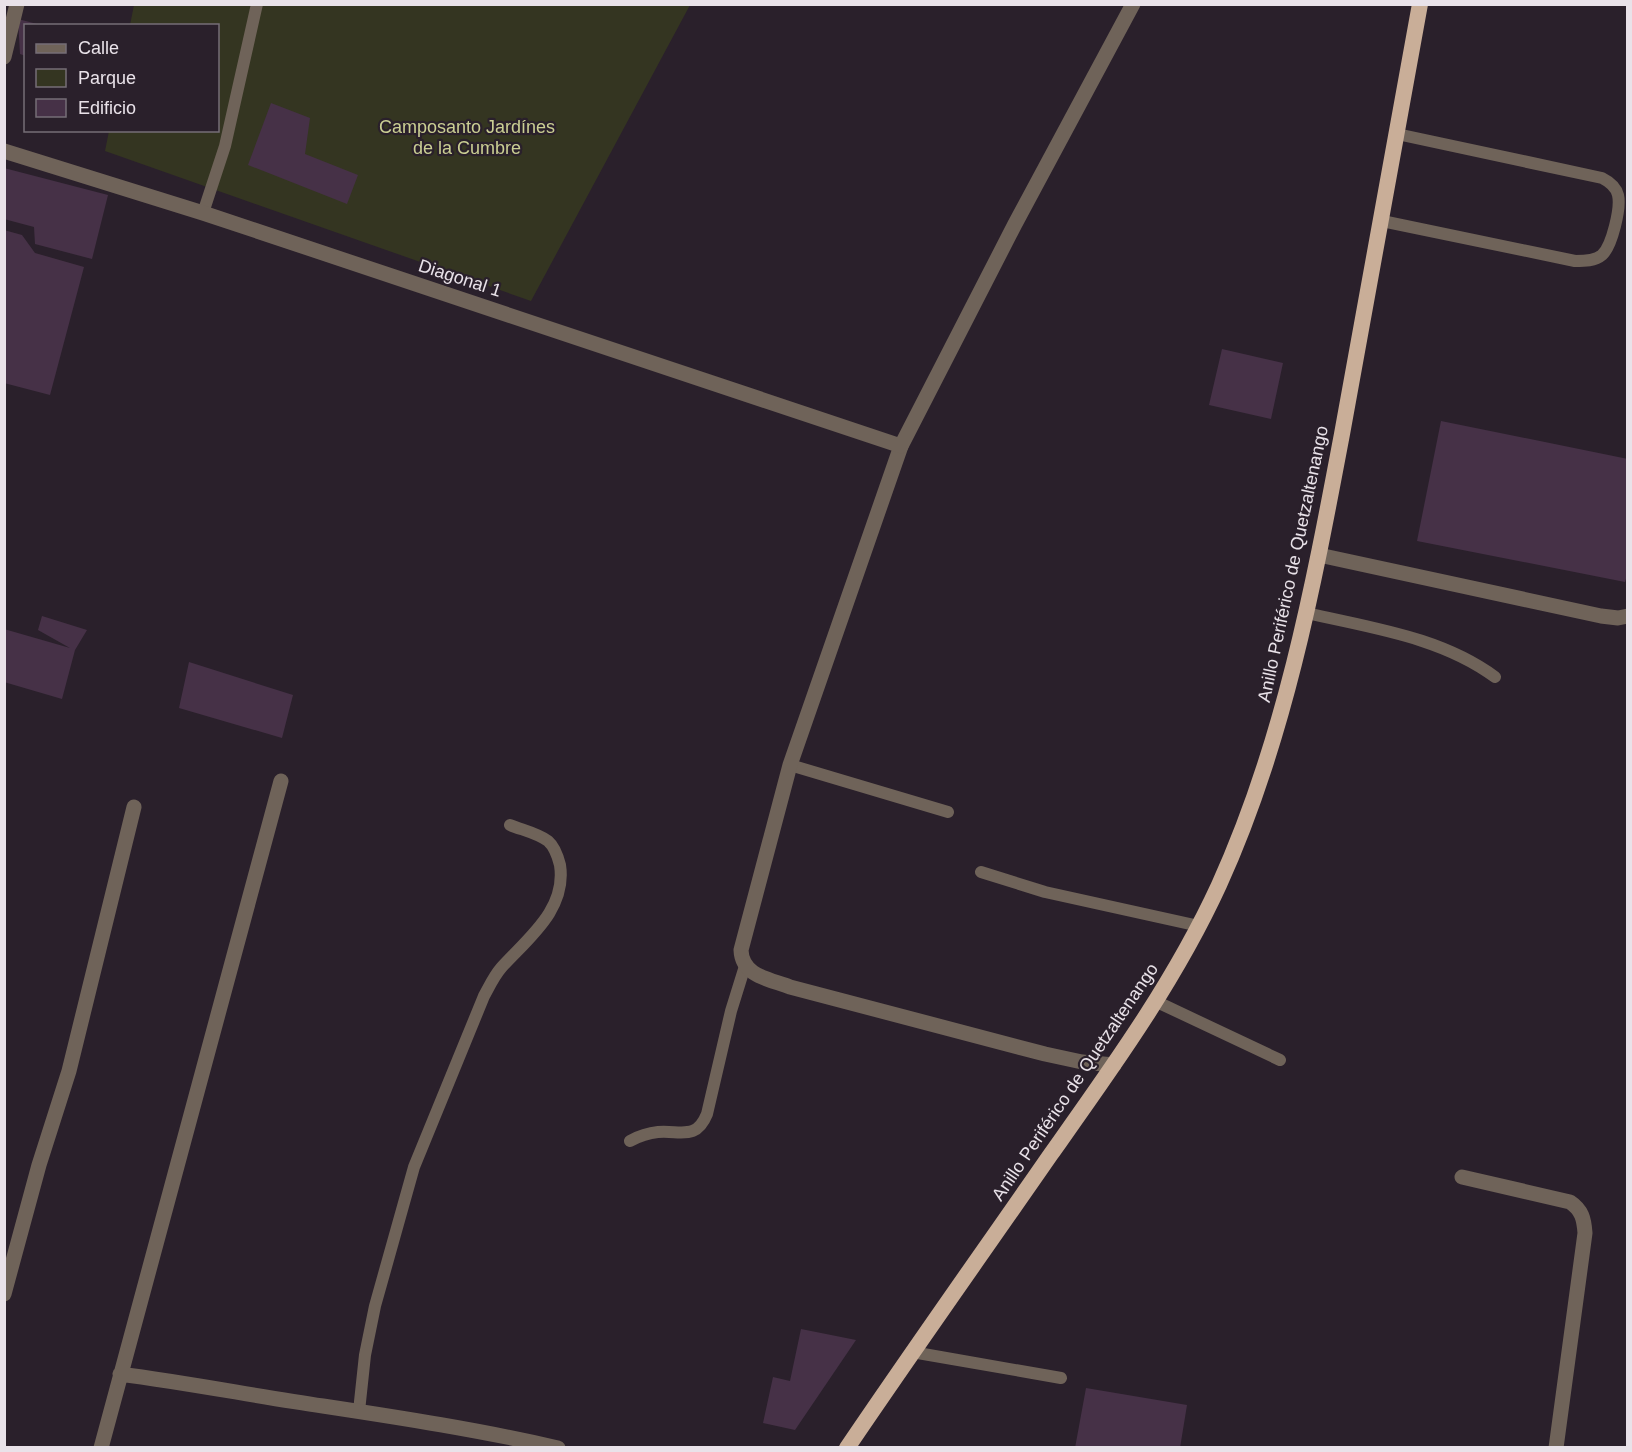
<svg xmlns="http://www.w3.org/2000/svg" width="1632" height="1452" font-family="Arial,sans-serif">
<style>
.green{fill:#343521}
.building{fill:#463147}
.lines{fill:none;stroke-linecap:round;stroke-linejoin:round}
.service{stroke:#6f6359;stroke-width:12}
.minor{stroke:#6f6359;stroke-width:15}
.tertiary{stroke:#6f6359;stroke-width:15}
.trunk{stroke:#c9ae98;stroke-width:16}
.labels{text-anchor:middle;dominant-baseline:central;stroke-width:4.5;stroke-linejoin:round;paint-order:stroke}
.park-label{font-size:18px;fill:#cace93;stroke:#2a202b}
.street-label{font-size:18px;fill:#e9e2e9;stroke:#2a202b}
</style>
<rect width="100%" height="100%" fill="#2a202b"/>
<!-- green -->
<path class="green" d="M 134,5 L 690,5 L 531,301 L 105,151 L 109,131 L 218,130 L 218,26 L 130,25 Z"/>
<!-- building -->
<path class="building" d="M 18,19 L 41,25 L 26,26 L 26,56 L 20,54 Z
M 271,103 L 310,118 L 305,154 L 358,175 L 347,204 L 248,165 Z
M 4,168 L 108,195 L 92,259 L 35,244 L 34,227 L 4,219 Z
M 4,230 L 22,235 L 35,253 L 84,267 L 50,395 L 4,383 Z
M 1222,349 L 1283,363 L 1271,419 L 1209,405 Z
M 1441,421 L 1628,459 L 1628,572 L 1625,582 L 1417,541 Z
M 42,616 L 87,630 L 75,650 L 62,699 L 4,682 L 4,629 L 70,648 L 38,630 Z
M 189,662 L 293,695 L 282,738 L 179,708 Z
M 801,1329 L 856,1340 L 795,1430 L 763,1423 L 773,1377 L 790,1381 Z
M 1086,1388 L 1187,1405 L 1180,1448 L 1075,1448 Z"/>
<g class="lines">
<!-- service -->
<path class="service" d="M 203,213 L 225,146 L 257,4
M 1382,221 L 1575,261 C 1584,261 1595,261 1602,255 C 1612,246 1621,208 1618,195 C 1616,187 1610,182 1602,178 L 1397,134
M 1307,613 C 1371,628 1441,637 1495,677
M 790,765 L 948,812
M 981,872 L 1045,892 L 1199,926
M 1155,1001 L 1280,1060
M 630,1141 C 639,1136 647,1133 658,1132 C 680,1130 696,1141 707,1114 L 731,1011 L 745,966
M 912,1352 L 1061,1378
M 359,1411 L 365,1355 L 375,1306 L 414,1167 L 484,996 C 489,987 494,976 501,968 C 527,939 567,910 560,865 C 558,857 555,847 548,841 C 537,833 522,830 510,825"/>
<!-- minor -->
<path class="minor" d="M 4,57 L 17,4
M 901,446 L 790,765 L 741,950 C 742,976 769,979 790,987 L 1045,1054 L 1082,1062 L 1114,1065
M 1319,555 L 1601,616 L 1618,618 L 1628,616
M 1462,1177 L 1570,1202 C 1582,1210 1584,1219 1585,1233 L 1556,1448
M 4,1294 L 39,1165 L 69,1071 L 134,807
M 120,1374 C 188,1383 255,1396 323,1406 C 402,1418 480,1430 558,1448
M 101,1448 L 281,781"/>
<!-- tertiary -->
<path class="tertiary" d="M 4,151 L 203,213 L 901,446 L 1015,224 L 1133,4"/>
<!-- trunk -->
<path class="trunk" d="M 847,1448 C 914,1349 983,1252 1051,1154 C 1112,1068 1175,981 1219,885 C 1284,742 1313,588 1342,434 C 1368,291 1394,148 1420,4"/>
</g>
<g class="labels">
<!-- park labels -->
<g class="park-label">
<text x="467" y="127">Camposanto Jardínes<tspan x="467" dy="21">de la Cumbre</tspan></text>
</g>
<!-- street labels -->
<g class="street-label">
<text transform="translate(460 278) rotate(18)">Diagonal 1</text>
<text transform="translate(1293 564) rotate(-78)">Anillo Periférico de Quetzaltenango</text>
<text transform="translate(1075 1082) rotate(-56)">Anillo Periférico de Quetzaltenango</text>
</g>
</g>
<!-- border -->
<rect width="1632" height="1452" fill="none" stroke="#e9e2e9" stroke-width="12"/>
<!-- legend -->
<rect x="24" y="24" width="195" height="108" fill="#2a202b" stroke="#766e77" stroke-width="1.5"/>
<rect x="36" y="44" width="30" height="9" fill="#6f6359" stroke="#766e77" stroke-width="1.5"/>
<text x="78" y="54" font-size="18" fill="#e9e2e9">Calle</text>
<rect x="36" y="69" width="30" height="18" fill="#343521" stroke="#766e77" stroke-width="1.5"/>
<text x="78" y="84" font-size="18" fill="#e9e2e9">Parque</text>
<rect x="36" y="99" width="30" height="18" fill="#463147" stroke="#766e77" stroke-width="1.5"/>
<text x="78" y="114" font-size="18" fill="#e9e2e9">Edificio</text>
</svg>
